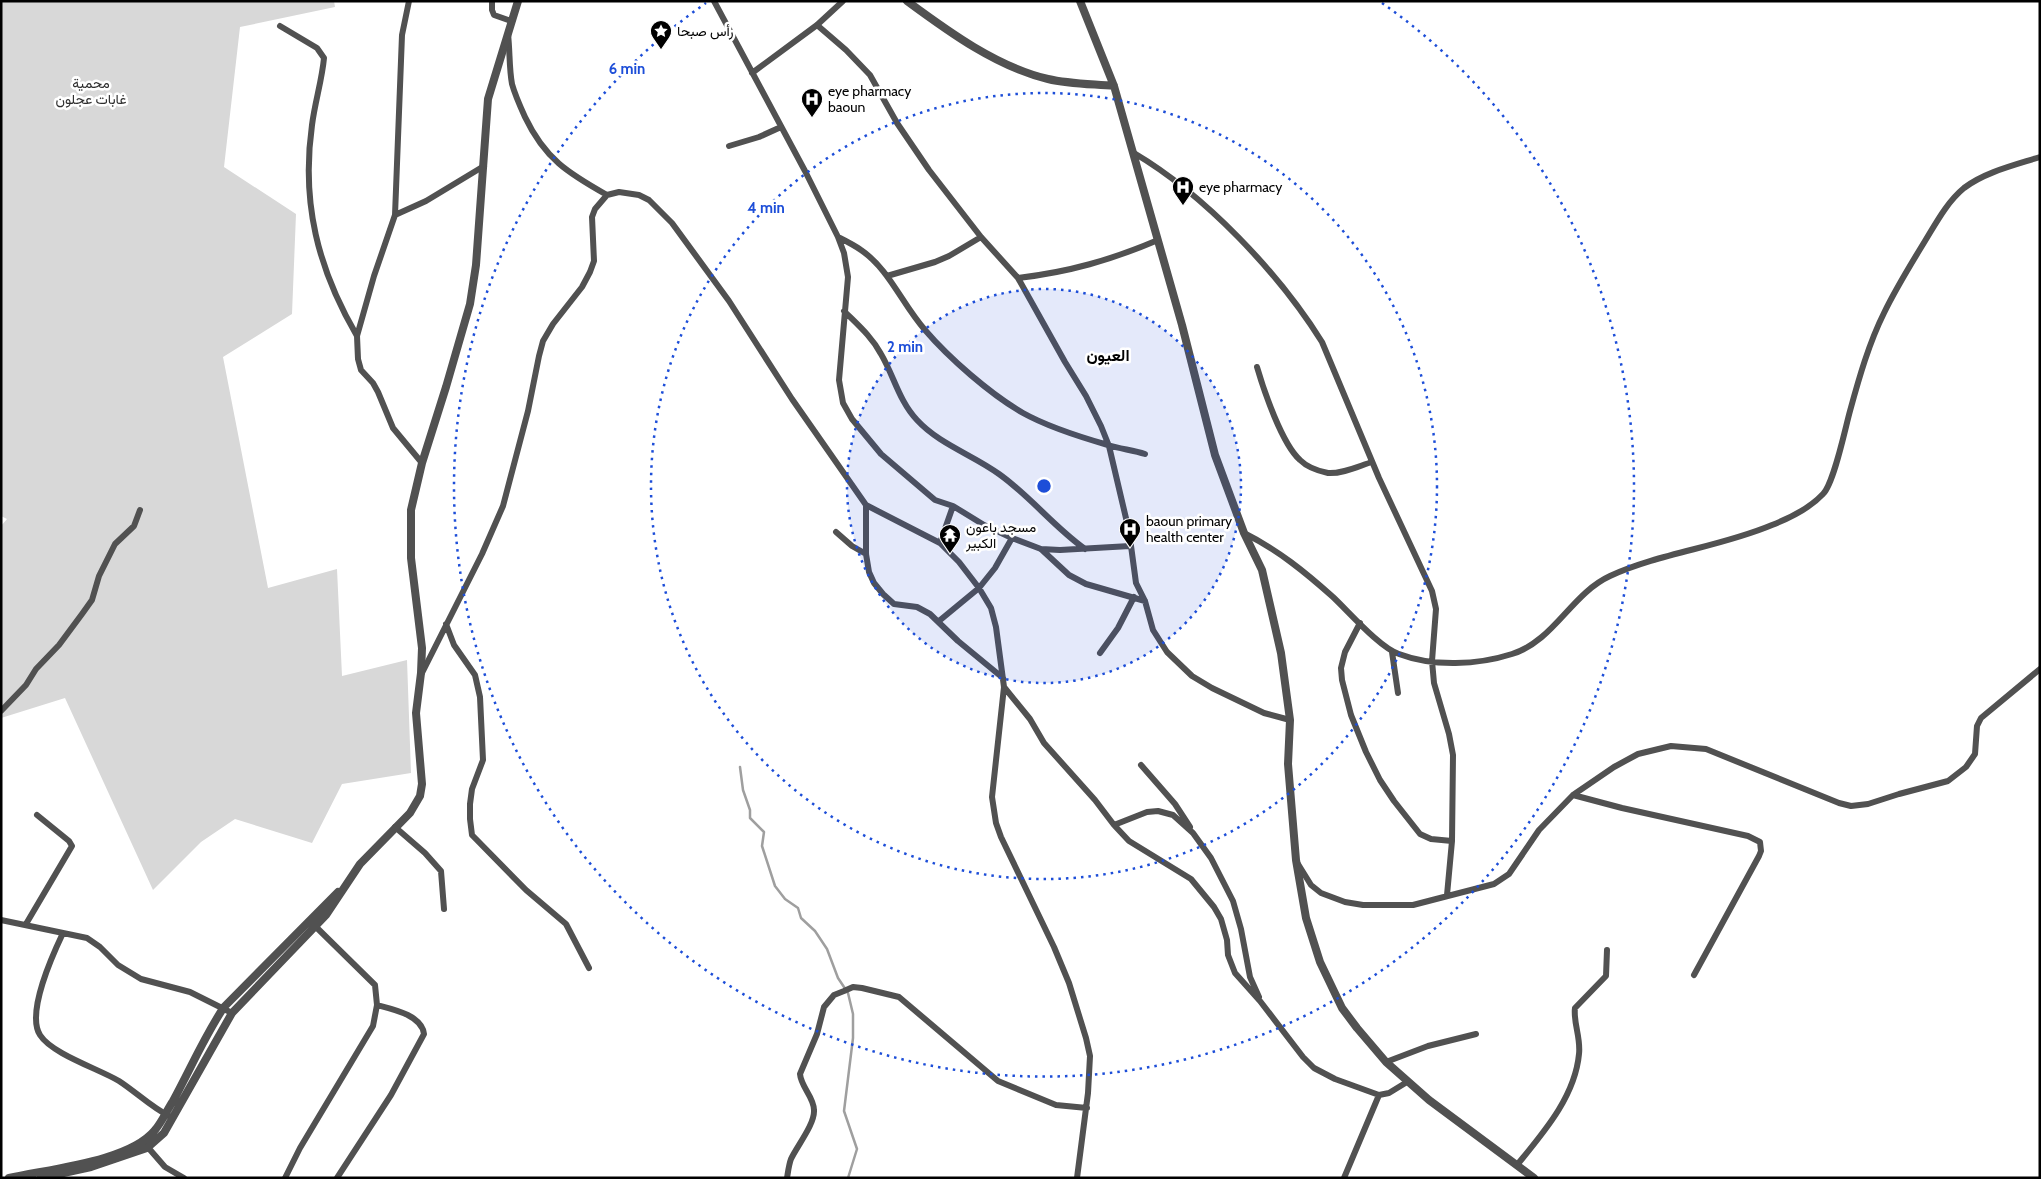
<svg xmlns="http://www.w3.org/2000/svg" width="2041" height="1179" font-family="Cabin,Vazirmatn,sans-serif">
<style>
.green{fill:#d8d8d8}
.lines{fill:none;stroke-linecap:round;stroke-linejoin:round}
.stream{stroke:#9f9f9f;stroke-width:2.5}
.minor{stroke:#515151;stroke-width:6}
.tertiary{stroke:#515151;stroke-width:8}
.ring{fill:none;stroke:#1d4ed8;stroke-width:2.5;stroke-dasharray:2.5 5}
.labels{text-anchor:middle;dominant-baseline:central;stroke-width:5;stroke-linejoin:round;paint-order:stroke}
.poi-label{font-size:14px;fill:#000;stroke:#fff;text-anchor:start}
.park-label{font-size:14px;fill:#2f2f2f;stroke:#fff}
.quarter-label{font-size:16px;font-weight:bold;fill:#000;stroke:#fff}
.centre{fill:#1d4ed8;stroke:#fff;stroke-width:2.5}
.ring-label{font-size:15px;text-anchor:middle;font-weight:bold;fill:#1d4ed8;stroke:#fff;stroke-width:5;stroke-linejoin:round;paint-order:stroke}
</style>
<rect width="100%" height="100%" fill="#fff"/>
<!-- green -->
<path class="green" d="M 1,1 L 334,1 L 335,7 L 240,27 L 224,167 L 296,214 L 292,314 L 223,357 L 268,588 L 337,569 L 342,676 L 407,660 L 411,773 L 342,784 L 312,843 L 235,819 L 201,842 L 153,890 L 65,698 L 1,718 L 1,526 L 7,519 L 1,516 Z"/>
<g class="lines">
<!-- stream -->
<path class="stream" d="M 740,767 L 743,790 L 750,810 L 750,818 L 764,832 L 762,846 L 775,886 L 785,899 L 798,908 L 801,918 L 815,931 L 827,949 L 838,978 L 848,993 L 853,1014 L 853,1038 L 844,1111 L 857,1149 L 848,1178"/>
<!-- minor -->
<path class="minor" d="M 409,1 L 402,35 L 395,215 L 374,276 L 357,336 L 358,359 L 361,370 L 373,383 L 378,392 L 393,428 L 422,463
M 492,1 L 492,10 L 494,15 L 511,21
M 714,1 L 805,171 L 838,237 L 844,253 L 848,277 L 839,380 L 843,403 L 852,419 L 881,454 L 935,500 L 953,506 L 984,525 L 1012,538 L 1041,549 L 1069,575 L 1086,584 L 1145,601
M 817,25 L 846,50 L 870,75 L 897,123 L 929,170 L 981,237 L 1018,278 L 1065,362 L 1086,396 L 1101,426 L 1109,446 L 1129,531 L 1136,583 L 1145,601 L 1153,630 L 1167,652 L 1192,676 L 1212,688 L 1264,713 L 1290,720
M 280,26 L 317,48 L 324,58 C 322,80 315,102 312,125 C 301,203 318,269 357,336
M 508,34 C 510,51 509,68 512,84 C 515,95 520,106 525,117 C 545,159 568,173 607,195
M 752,73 L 817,25 L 843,1
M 729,146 L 759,137 L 781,127
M 1134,153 C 1205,195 1278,272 1322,342 L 1379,478 L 1432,591 L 1436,609 L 1432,661 L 1434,683 L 1449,734 L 1453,755 L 1452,841 L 1447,895
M 395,215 L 426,201 L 484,166
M 838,237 C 846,241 854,245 861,250 C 889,269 902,304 925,330 C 949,358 990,394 1023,413 C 1048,427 1080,437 1108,445 C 1120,449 1133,450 1145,454
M 887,276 L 935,262 L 949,256 L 981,237
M 1018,278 C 1069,272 1111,260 1158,240
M 844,311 C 858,325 872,337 881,354 C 894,376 899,401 917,420 C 939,444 973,455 999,474 C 1030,496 1054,527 1085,549
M 1257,367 C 1264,391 1282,444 1300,460 C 1307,467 1318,471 1328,473 C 1342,474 1359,466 1372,462
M 866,505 L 866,554 L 869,572 L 874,583 L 883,594 L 894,604 L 917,607 L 930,614 L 958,641 L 1003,678
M 836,532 L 852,546 L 866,554
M 1244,533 C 1278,550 1305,572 1333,597 C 1349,612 1380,648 1399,654 C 1433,667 1478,665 1512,654 C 1554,641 1571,594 1610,576 C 1660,553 1720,547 1772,525 C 1790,518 1809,509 1823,494 C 1834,483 1845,429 1850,411 C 1859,378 1869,343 1884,313 C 1896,288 1911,264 1925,241 C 1936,223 1947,202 1964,188 C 1985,172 2015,165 2040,157
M 940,543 L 959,562 L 979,588 L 991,608 L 996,627 L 1004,687 L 992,797 L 996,823 L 1001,837 L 1054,947 L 1069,983 L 1086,1038 L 1090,1056 L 1088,1093 L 1077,1178
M 1041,549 L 1060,550 L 1130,546
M 939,621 L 979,588 L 995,568 L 1012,538
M 1360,623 L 1345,652 L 1341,668 L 1342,680 L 1351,715 L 1366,752 L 1380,780 L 1394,801 L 1420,834 L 1431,839 L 1452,841
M 446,624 L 454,645 L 475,675 L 480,697 L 483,760 L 472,789 L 470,804 L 470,819 L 472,835 L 526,890 L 566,924 L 589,968
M 1392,652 L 1398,693
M 1100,653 L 1118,628 L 1134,597
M 422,673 L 482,554 L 503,506 L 528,411 L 539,356 L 543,341 L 553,324 L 582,287 L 590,272 L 594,261 L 592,217 L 595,209 L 607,195 L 619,192 L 639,195 L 649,200 L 672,223 L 729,301 L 792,399 L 866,505 L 940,543 L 953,506
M 1004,687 L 1030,719 L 1044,743 L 1095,800 L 1114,825 L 1129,841 L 1191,879 L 1214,907 L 1221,919 L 1227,940 L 1228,955 L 1235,973 L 1260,1001 L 1303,1057 L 1314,1068 L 1335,1079 L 1379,1095 L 1389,1093 L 1407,1082
M 1,711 L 26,685 L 36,669 L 59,645 L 82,614 L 92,600 L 99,576 L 115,544 L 134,526 L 140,510
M 1141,765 L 1175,804 L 1190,827
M 1573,795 L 1622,808 L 1748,836 L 1760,842 L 1761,851 L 1759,856 L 1694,975
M 1114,825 L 1147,812 L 1158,811 L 1173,815 L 1193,833 L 1211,858 L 1233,901 L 1241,929 L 1250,977 L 1259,997
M 395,827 L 425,853 L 441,871 L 444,909
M 1298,864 L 1311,885 L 1321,893 L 1345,902 L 1363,905 L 1413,905 L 1494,884 L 1509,874 L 1539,830 L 1573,795 L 1614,767 L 1638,754 L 1671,746 L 1706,749 L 1839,803 L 1851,806 L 1868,804 L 1899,794 L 1948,781 L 1966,767 L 1975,754 L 1977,726 L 1981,718 L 2040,669
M 1,920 L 87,938 L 100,947 L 118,965 L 141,979 L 190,992 L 232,1013
M 26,924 L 72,846 L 69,841 L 37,815
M 63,933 C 53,954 26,1013 40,1035 C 52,1054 99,1069 119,1081 C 136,1092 151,1107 169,1116
M 1386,1062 L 1428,1046 L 1476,1034
M 145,1144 L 165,1167 L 184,1178
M 1517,1165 C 1543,1133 1575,1097 1579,1054 C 1581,1038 1573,1022 1575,1008 L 1606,976 L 1607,950
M 285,1178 L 300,1148 L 373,1026 L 377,1005 L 375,985 L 313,924
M 337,1178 L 391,1095 L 424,1034 C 422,1015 392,1009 377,1005
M 787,1178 C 788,1172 789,1164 791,1159 C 797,1146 815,1124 814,1110 C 814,1097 801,1087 800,1074 L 817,1034 L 824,1007 L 834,995 L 844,991 L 853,987 L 862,988 L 899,997 L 998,1081 L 1056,1105 L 1087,1108
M 1344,1178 L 1379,1095"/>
<!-- tertiary -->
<path class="tertiary" d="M 907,1 C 949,32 997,67 1048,79 C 1069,84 1092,84 1114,86
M 1080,1 L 1114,86 L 1182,325 L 1215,455 L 1244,533 L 1262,570 L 1281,653 L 1290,720 L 1288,764 L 1296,860 L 1306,918 L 1320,962 L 1342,1008 L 1357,1028 L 1386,1062 L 1429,1100 L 1534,1178
M 9,1178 C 48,1169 129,1162 155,1130 C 162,1122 167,1110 173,1101 C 190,1070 204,1037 224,1007 L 338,892
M 41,1178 L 91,1167 L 147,1148 L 164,1133 L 232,1013 L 326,915 L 360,864 L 410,813 L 420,796 L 422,784 L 416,713 L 421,673 L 422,648 L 411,558 L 411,510 L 422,463 L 446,387 L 470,304 L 476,265 L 488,99 L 518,1"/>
</g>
<!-- distance rings -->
<circle cx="1044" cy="486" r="197" fill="#1d4ed8" fill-opacity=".12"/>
<g class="ring">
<circle cx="1044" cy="486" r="197"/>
<circle cx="1044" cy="486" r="393"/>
<path d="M1382 3A590 590 0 1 1 706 3"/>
</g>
<!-- icons -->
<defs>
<g id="sight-pin" transform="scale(1.125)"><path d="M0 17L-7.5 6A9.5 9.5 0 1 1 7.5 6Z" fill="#000" stroke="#fff"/><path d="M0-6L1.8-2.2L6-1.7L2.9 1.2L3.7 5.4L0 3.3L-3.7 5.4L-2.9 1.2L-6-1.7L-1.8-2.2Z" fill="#fff"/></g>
<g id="hospital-pin" transform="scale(1.125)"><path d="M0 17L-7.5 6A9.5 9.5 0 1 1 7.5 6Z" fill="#000" stroke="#fff"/><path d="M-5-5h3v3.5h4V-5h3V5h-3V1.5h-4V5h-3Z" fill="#fff"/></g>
<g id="temple-pin" transform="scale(1.125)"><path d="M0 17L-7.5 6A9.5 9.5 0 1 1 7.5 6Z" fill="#000" stroke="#fff"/><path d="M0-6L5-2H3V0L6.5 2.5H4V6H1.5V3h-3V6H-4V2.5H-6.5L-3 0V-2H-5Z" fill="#fff"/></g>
</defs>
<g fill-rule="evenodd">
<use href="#sight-pin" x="661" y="31"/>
<use href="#hospital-pin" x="812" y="99"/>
<use href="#hospital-pin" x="1183" y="187"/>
<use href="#hospital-pin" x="1130" y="529"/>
<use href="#temple-pin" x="950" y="535"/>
</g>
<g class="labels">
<!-- poi labels -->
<g class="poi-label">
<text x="677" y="31">رأس صبحا</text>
<text x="828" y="91">eye pharmacy<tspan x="828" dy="16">baoun</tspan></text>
<text x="1199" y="187">eye pharmacy</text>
<text x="1146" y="521">baoun primary<tspan x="1146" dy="16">health center</tspan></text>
<text x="966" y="527">مسجد باعون<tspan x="966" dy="16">الكبير</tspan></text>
</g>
<!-- park labels -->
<g class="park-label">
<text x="91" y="83">محمية<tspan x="91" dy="16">غابات عجلون</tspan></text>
</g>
<!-- quarter labels -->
<g class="quarter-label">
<text x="1108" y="355">العيون</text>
</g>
</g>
<circle cx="1044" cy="486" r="8" class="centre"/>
<g class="ring-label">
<text x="627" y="74">6 min</text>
<text x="766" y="213">4 min</text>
<text x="905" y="352">2 min</text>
</g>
<!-- border -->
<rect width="2041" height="1179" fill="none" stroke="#000000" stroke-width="5"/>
</svg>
